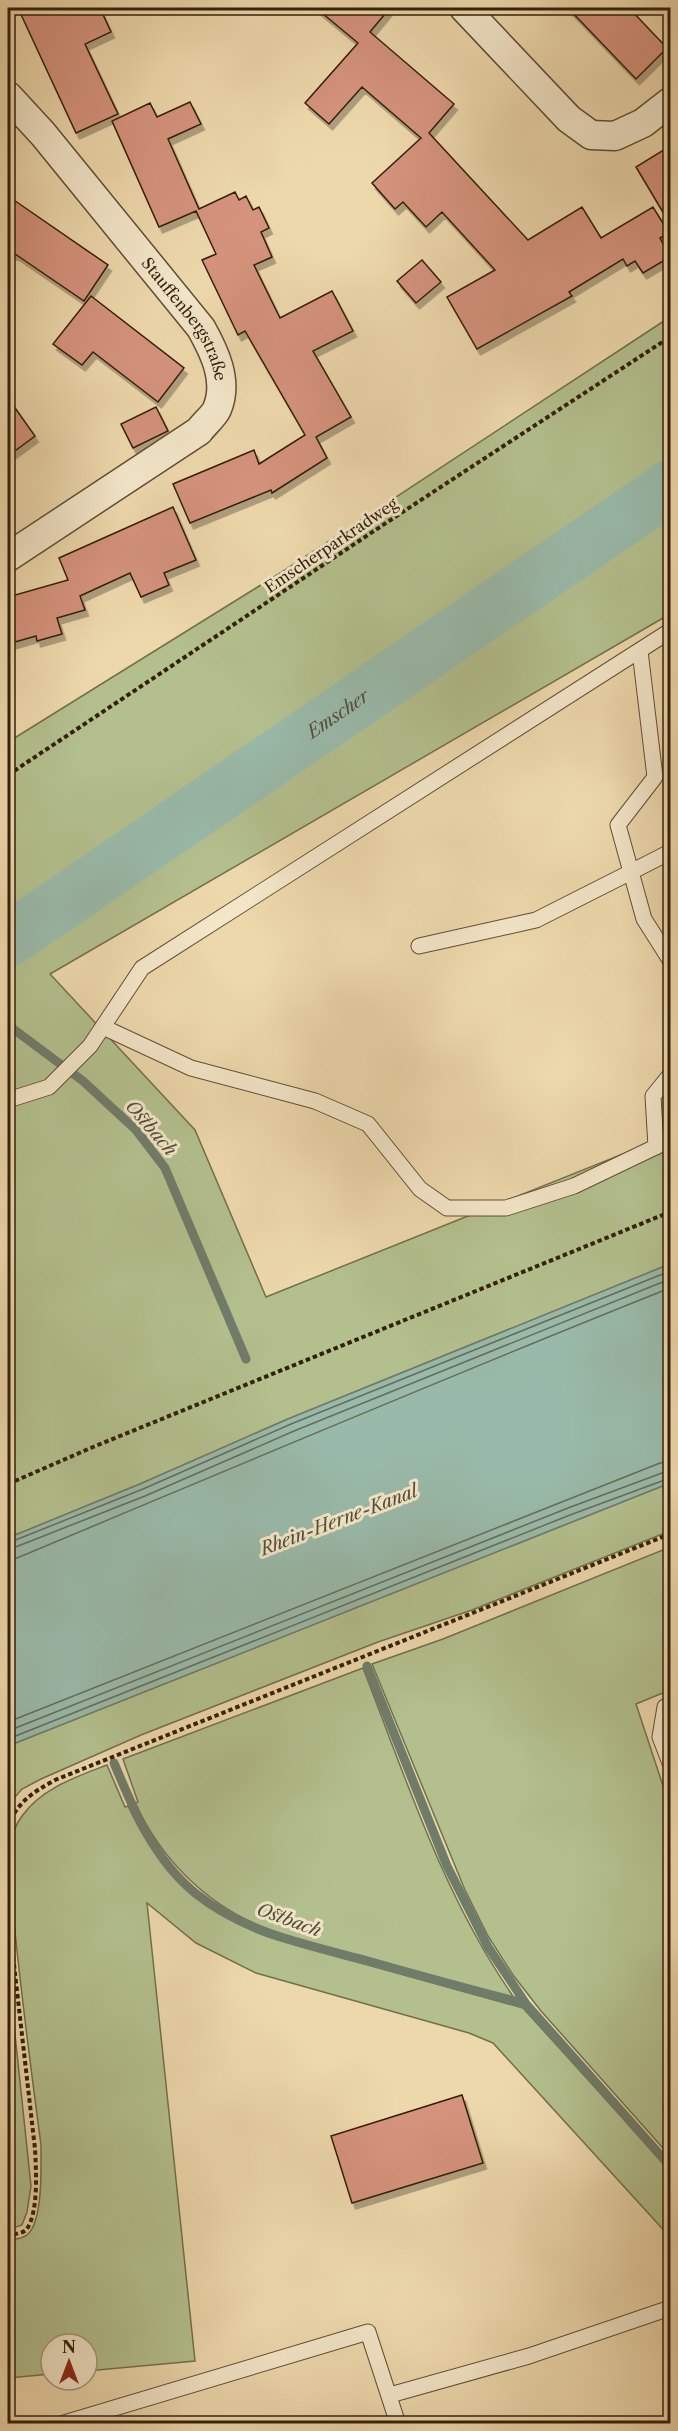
<svg xmlns="http://www.w3.org/2000/svg" width="678" height="2431" font-family="'Libre Caslon Text',serif">
<style>
.green{fill:#b3c08e;stroke:#72704c;stroke-width:1.5}
.water{fill:#99baaa;stroke:#707c6a;stroke-width:1.5}
.lines{fill:none;stroke-linecap:round;stroke-linejoin:round}
.shore{stroke:#666c5a;stroke-width:1.5}
.stream{stroke:#707c6a;stroke-width:9}
.river{stroke:#99baaa;stroke-width:54}
.building{fill:#d5937d;stroke:#321f0b;stroke-width:1.5;filter:url(#shadow)}
.service-casing{stroke:#614d33;stroke-width:17}
.minor-casing{stroke:#614d33;stroke-width:31}
.path{stroke:#321f0b;stroke-width:4;stroke-dasharray:4.5 3;stroke-linecap:butt}
.service{stroke:#f3e6c9;stroke-width:15}
.minor{stroke:#f3e6c9;stroke-width:28}
.labels{text-anchor:middle;dominant-baseline:central;stroke-width:6;stroke-linejoin:round;paint-order:stroke}
.street-label{font-size:16px;fill:#321f0b;stroke:#f3e6c9}
.water-label{font-size:18px;font-style:italic;fill:#514e3b;stroke:#f3e6c9}
</style>
<defs>
<filter id="shadow"><feDropShadow dx="3.5" dy="6" stdDeviation="0" flood-color="#0004"/></filter>
</defs>
<rect width="100%" height="100%" fill="#edd8ac"/>
<filter id="stains"><feTurbulence type="fractalNoise" baseFrequency=".00333" numOctaves="4"/><feColorMatrix values="0 0 0 0 .2 0 0 0 0 .09 0 0 0 0 .02 0 0 0 .5 -.17"/></filter>
<radialGradient id="worn" r=".72"><stop offset=".6" stop-color="#630" stop-opacity="0"/><stop offset="1" stop-color="#630" stop-opacity=".3"/></radialGradient>
<!-- green -->
<path class="green" d="M 670,317 L 670,614 L 50,974 L 195,1130 L 266,1297 L 670,1135 L 670,1264 L 288,1419 L 140,1484 L 8,1538 L 8,742 L 285,570 Z
M 670,1483 L 670,1531 L 472,1610 L 378,1642 L 141,1735 L 41,1779 L 22,1789 L 8,1805 L 8,1746 Z
M 670,1547 L 670,1690 L 636,1704 L 670,1807 L 670,2156 L 541,2011 L 513,1975 L 488,1936 L 465,1890 L 372,1664 L 443,1639 Z
M 363,1668 C 407,1781 444,1898 515,1999 L 277,1933 C 211,1909 165,1866 135,1803 L 138,1802 L 123,1759 Z
M 107,1765 L 125,1807 L 128,1806 C 158,1871 209,1919 278,1940 L 523,2008 L 670,2170 L 670,2237 L 493,2043 L 469,2033 L 256,1973 L 196,1943 L 147,1903 L 195,2361 L 87,2371 L 87,2344 L 51,2344 L 51,2374 L 8,2378 L 8,2240 C 15,2239 24,2239 29,2233 C 43,2217 41,2166 41,2145 C 32,2077 23,2009 16,1941 C 13,1911 9,1880 10,1850 C 11,1839 15,1825 22,1816 C 42,1788 76,1777 107,1765 Z
M 8,1968 L 31,2186 L 27,2212 L 22,2225 L 8,2230 Z"/>
<!-- water -->
<path class="water" d="M 670,1264 L 670,1483 L 8,1746 L 8,1538 L 140,1484 L 288,1419 Z"/>
<g class="lines">
<!-- shore -->
<path class="shore" d="M 8,1543 L 143,1489 L 291,1424 L 670,1271
M 8,1550 L 145,1496 L 294,1431 L 670,1279
M 8,1559 L 17,1558 C 235,1467 451,1375 670,1288
M 8,1722 L 660,1463 L 670,1461
M 8,1731 L 568,1508 L 670,1470
M 8,1739 L 570,1515 L 670,1478"/>
<!-- stream -->
<path class="stream" d="M 8,1025 L 83,1081 L 136,1130 L 165,1168 L 246,1359
M 367,1666 L 447,1866 L 488,1947 L 526,2004 L 670,2166
M 114,1763 C 134,1811 154,1859 195,1893 C 245,1933 308,1945 368,1961 C 420,1976 473,1990 526,2004"/>
<!-- river -->
<path class="river" id="s1" d="M 8,940 L 670,487"/>
</g>
<!-- building -->
<path class="building" d="M 18,8 L 100,8 L 111,32 L 85,44 L 118,114 L 76,133 Z
M 316,8 L 390,8 L 370,32 L 454,104 L 429,133 L 528,240 L 582,207 L 601,238 L 653,207 L 669,233 L 660,238 L 670,257 L 643,273 L 635,261 L 627,266 L 623,259 L 569,292 L 572,296 L 477,349 L 447,297 L 495,270 L 442,212 L 426,227 L 403,202 L 395,209 L 372,183 L 421,138 L 362,87 L 329,124 L 305,103 L 358,43 Z
M 568,8 L 629,8 L 667,48 L 636,79 Z
M 190,102 L 201,124 L 168,139 L 199,209 L 235,192 L 239,200 L 246,196 L 253,210 L 259,207 L 269,228 L 261,232 L 272,257 L 254,265 L 280,318 L 332,291 L 353,331 L 313,351 L 351,417 L 316,437 L 327,458 L 272,493 L 271,490 L 190,523 L 173,484 L 254,450 L 259,464 L 305,435 L 245,331 L 238,335 L 202,260 L 216,254 L 196,211 L 159,227 L 112,121 L 150,103 L 157,117 Z
M 670,146 L 670,224 L 636,167 Z
M 8,196 L 108,265 L 84,301 L 15,254 L 8,254 Z
M 422,260 L 441,282 L 416,303 L 397,281 Z
M 91,296 L 184,368 L 158,402 L 93,352 L 82,365 L 53,344 Z
M 8,398 L 35,436 L 8,456 Z
M 156,407 L 168,431 L 133,448 L 121,424 Z
M 173,507 L 196,560 L 164,573 L 169,585 L 141,597 L 130,573 L 80,596 L 85,610 L 57,618 L 62,634 L 37,641 L 36,636 L 8,644 L 8,597 L 68,580 L 59,558 Z
M 462,2095 L 483,2163 L 352,2203 L 331,2136 Z"/>
<g class="lines">
<!-- service casing -->
<g class="service-casing">
<path id="service" d="M 670,852 L 631,872 L 644,919 L 670,960
M 419,946 L 536,920 L 631,872 L 618,825 L 655,777 L 640,651
M 103,1027 L 191,1068 L 315,1101 L 368,1124 L 420,1189 L 447,1208 L 506,1208 L 574,1186 L 670,1140
M 8,1100 L 49,1087 L 90,1046 L 142,968 L 670,631
M 656,1147 L 653,1096 L 670,1075
M 670,1705 L 665,1707 L 660,1737 L 670,1763
M 390,2395 L 529,2356 L 670,2308
M 61,2424 L 368,2332 L 398,2424"/>
</g>
<!-- minor casing -->
<g class="minor-casing">
<g id="minor">
<path d="M 464,8 L 569,119 L 591,135 L 615,136 L 643,123 L 670,102"/>
<path id="s2" d="M 8,96 L 43,134 L 201,328 C 214,351 229,381 217,409 C 214,416 204,424 199,431 L 8,557"/>
</g>
</g>
<!-- path -->
<path class="path" d="M 8,775 L 398,515 L 670,337
M 8,1484 L 93,1447 L 670,1212
M 8,1827 C 16,1803 33,1792 55,1780 L 670,1534
M 8,1912 L 35,2149 C 36,2169 39,2214 26,2230 C 21,2234 13,2234 8,2235"/>
<!-- service -->
<use href="#service" class="service"/>
<!-- minor -->
<use href="#minor" class="minor"/>
</g>
<g class="labels">
<!-- street labels -->
<g class="street-label">
<text stroke="none"><textPath href="#s2" startOffset="286">Stauffenbergstraße</textPath></text>
<text transform="translate(331 545) rotate(-34)">Emscherparkradweg</text>
</g>
<!-- water labels -->
<g class="water-label">
<text stroke="none"><textPath href="#s1" startOffset="400">Emscher</textPath></text>
<text transform="translate(151 1128) rotate(49)">Ostbach</text>
<text transform="translate(339 1520) rotate(-21)">Rhein-Herne-Kanal</text>
<text transform="translate(289 1920) rotate(20)">Ostbach</text>
</g>
</g>
<!-- margin -->
<rect width="678" height="2431" fill="none" stroke="#edd8ac" stroke-width="30"/>
<rect x="9" y="9" width="660" height="2413" fill="none" stroke="#321f0b" stroke-width="3"/>
<rect x="15" y="15" width="648" height="2401" fill="none" stroke="#321f0b" stroke-width="1.5"/>
<!-- north arrow -->
<g transform="translate(69 2362)"><circle r="28" fill="#f3e6c9" stroke="#a6967d" stroke-width="1.5"/>
<path d="M0-4.5L10 22L0 15L-10 22Z" fill="#8f2418"/>
<text y="-9" font-size="16" font-weight="bold" text-anchor="middle" fill="#321f0b">N</text>
</g>
<rect width="100%" height="100%" filter="url(#stains)"/>
<rect width="100%" height="100%" fill="url(#worn)"/>
</svg>
